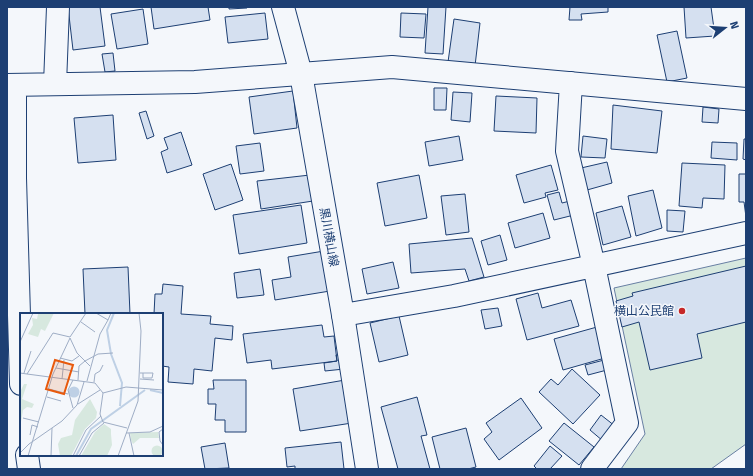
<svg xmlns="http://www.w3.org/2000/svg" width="753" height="476" font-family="'Fira Sans','Noto Sans JP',sans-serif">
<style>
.green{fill:#d7e8df;stroke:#687fa3}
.building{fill:#d5e0f0;stroke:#1d3f73}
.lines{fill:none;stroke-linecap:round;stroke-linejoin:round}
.minor-casing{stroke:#1d3f73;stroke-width:24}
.major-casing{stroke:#1d3f73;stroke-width:24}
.minor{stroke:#f4f7fb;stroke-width:22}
.major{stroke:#f4f7fb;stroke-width:22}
.poi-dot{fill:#c62828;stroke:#f4f7fb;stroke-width:1.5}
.labels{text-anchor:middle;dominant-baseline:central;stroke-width:3;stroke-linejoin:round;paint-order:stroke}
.street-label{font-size:12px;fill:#1d3f73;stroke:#f4f7fb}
.poi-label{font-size:12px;fill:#1d3f73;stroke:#f4f7fb;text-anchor:end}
.inset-river{fill:none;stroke:#bed0e5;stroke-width:2}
.inset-road{fill:none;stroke:#9eadc5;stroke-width:1}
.view{fill:#e8590c;fill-opacity:0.15;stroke:#e8590c;stroke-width:2}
.inset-edge{fill:none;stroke:#1d3f73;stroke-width:2}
</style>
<rect width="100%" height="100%" fill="#f4f7fb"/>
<!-- green -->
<path class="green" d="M 746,258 L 746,444 L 711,469 L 621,469 L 645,434 L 614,288 Z"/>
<!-- building -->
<path class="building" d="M 68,7 L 100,7 L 105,46 L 73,50 Z
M 151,7 L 208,7 L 210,20 L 154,29 Z
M 229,7 L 247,7 L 247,8 L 229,9 Z
M 428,7 L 446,7 L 443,54 L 425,53 Z
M 570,7 L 608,7 L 608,12 L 581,14 L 582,20 L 569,20 Z
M 684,7 L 711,7 L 715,36 L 686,38 Z
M 143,9 L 148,44 L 117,49 L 111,14 Z
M 265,13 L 268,39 L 228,43 L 225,17 Z
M 401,13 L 426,14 L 424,38 L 400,37 Z
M 454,19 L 480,23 L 475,66 L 448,62 Z
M 677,31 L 687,78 L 667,82 L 657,35 Z
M 113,53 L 115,71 L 105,72 L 102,54 Z
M 434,88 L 447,88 L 446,110 L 434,110 Z
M 293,91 L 297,128 L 254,134 L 249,97 Z
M 453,92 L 472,93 L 470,122 L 451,120 Z
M 496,96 L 537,98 L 536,133 L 494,131 Z
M 613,105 L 662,111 L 657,153 L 611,149 Z
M 703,107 L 719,109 L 718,123 L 702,122 Z
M 146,111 L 154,136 L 147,139 L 139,113 Z
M 113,115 L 116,160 L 78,163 L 74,118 Z
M 181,132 L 192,165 L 167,173 L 161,152 L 168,149 L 164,138 Z
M 459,136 L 463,160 L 429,166 L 425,142 Z
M 583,136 L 607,139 L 605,158 L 581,157 Z
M 744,139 L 746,139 L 746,160 L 743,159 Z
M 712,142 L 737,143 L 737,160 L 711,158 Z
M 260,143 L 264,171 L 240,174 L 236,146 Z
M 607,162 L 612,183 L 587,190 L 581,168 Z
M 682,163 L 725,165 L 724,199 L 703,198 L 702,208 L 679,206 Z
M 231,164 L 243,200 L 215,210 L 203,174 Z
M 551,165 L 558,190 L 545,193 L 546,197 L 524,203 L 516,175 Z
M 739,174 L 746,174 L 746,217 L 744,202 L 739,202 Z
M 310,175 L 313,201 L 261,209 L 257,181 Z
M 419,175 L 427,218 L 385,226 L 377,183 Z
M 653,190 L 662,228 L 636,236 L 628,196 Z
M 559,192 L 562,203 L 570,201 L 574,215 L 554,220 L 547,195 Z
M 465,194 L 469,232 L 446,235 L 441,196 Z
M 301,205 L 307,243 L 239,254 L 233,215 Z
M 622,206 L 631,237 L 603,245 L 596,213 Z
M 667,210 L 685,211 L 683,232 L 667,231 Z
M 543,213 L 550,238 L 515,248 L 508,223 Z
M 500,235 L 507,260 L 488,265 L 481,241 Z
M 472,238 L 484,277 L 469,281 L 465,269 L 411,273 L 409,244 Z
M 324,251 L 330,291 L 275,300 L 272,280 L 291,277 L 288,257 Z
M 393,262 L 399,288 L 367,294 L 362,269 Z
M 746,266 L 746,322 L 697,334 L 702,358 L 650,370 L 639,322 L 622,327 L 616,301 L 633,296 L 632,293 Z
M 128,267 L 130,314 L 85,314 L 83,269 Z
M 260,269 L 264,295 L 237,298 L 234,273 Z
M 163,284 L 183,286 L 181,314 L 211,316 L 210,324 L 233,326 L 232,340 L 215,338 L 212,371 L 194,369 L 193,384 L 168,382 L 169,367 L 162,366 L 162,314 L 154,314 L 155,294 L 162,294 Z
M 538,293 L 542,308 L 571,300 L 579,326 L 527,340 L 516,299 Z
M 498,308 L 502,326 L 485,329 L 481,310 Z
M 399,316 L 408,355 L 379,362 L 370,323 Z
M 322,325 L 324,337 L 334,336 L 337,361 L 272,369 L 271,360 L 247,363 L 243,334 Z
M 597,327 L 605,358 L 563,370 L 554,339 Z
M 336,355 L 342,355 L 344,369 L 325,371 L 324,363 L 337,361 Z
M 604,360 L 607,370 L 588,375 L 585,365 Z
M 572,369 L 600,395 L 573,424 L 539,392 L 551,379 L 558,385 Z
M 213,380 L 246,380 L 246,432 L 225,432 L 225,420 L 215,420 L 216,404 L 208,404 L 208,389 L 214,389 Z
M 345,380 L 352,423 L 300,431 L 293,389 Z
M 417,397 L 427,435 L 421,436 L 430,469 L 398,469 L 381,407 Z
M 521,398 L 542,428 L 499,460 L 484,439 L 492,432 L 486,423 Z
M 601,415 L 615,426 L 603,441 L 590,430 Z
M 564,423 L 594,447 L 579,465 L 549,441 Z
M 466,428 L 476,467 L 468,469 L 440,469 L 432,437 Z
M 341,442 L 344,469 L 295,469 L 295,466 L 287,467 L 285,448 Z
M 225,443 L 229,468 L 205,469 L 201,447 Z
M 550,446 L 562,456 L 550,469 L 537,469 L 534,466 Z"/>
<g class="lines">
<!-- minor casing -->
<g class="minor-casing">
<path id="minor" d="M 571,83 L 567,151 L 594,266 L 627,423 L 592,469
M 55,84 L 58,7
M 7,85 L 195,82 L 392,67 L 746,99
M 15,85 L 15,178 L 21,384
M 343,315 L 454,296 L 746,233
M 27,455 L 29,469"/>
</g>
<!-- major casing -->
<g class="major-casing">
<path id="major" d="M 283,7 L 301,74 L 343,315 L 367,469"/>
</g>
<!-- minor -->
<use href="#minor" class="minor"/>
<!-- major -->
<use href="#major" class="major"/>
</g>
<!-- markers -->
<circle class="poi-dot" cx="682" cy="311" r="4"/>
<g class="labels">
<!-- street labels -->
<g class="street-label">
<text transform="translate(329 237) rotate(80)">黒川横山線</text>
</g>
<!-- poi labels -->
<g class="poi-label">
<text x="674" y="311">横山公民館</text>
</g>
</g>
<!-- overview -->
<g transform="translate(20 313)">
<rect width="143" height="143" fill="#f4f7fb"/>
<path d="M 23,0 L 34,0 L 25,18 L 21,16 L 18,24 L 8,21 L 13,12 L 12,5 L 17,6 L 18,1 ZM 4,71 L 7,71 L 2,86 L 14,91 L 12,95 L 7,94 L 3,97 L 0,115 L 0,79 ZM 70,86 L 77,99 L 76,105 L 65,116 L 51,143 L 40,143 L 38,131 L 41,125 L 52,122 L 55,107 ZM 84,111 L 91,116 L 91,121 L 92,132 L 87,143 L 61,143 L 75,119 ZM 138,119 L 139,125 L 120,125 L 113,131 L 111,127 L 110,120 ZM131.5 138a5.5 5.5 0 1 1 11 0a5.5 5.5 0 1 1-11 0Z" fill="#d7e8df"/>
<path d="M48.5 79a5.5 5.5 0 1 1 11 0a5.5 5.5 0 1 1-11 0Z" fill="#bed0e5"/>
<path class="inset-river" d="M 94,0 L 87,17 L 91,41 L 102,70 L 100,93M 130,77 L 143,80M 56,143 L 71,116 L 125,77"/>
<path class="inset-road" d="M 76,0 L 88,7 L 91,0M 61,9 L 75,19M 50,25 L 57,40 L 65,48 L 78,41 L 93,40M 0,29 L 13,0M 40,45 L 52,48 L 59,43M 36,55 L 59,59M 0,60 L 7,61 L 33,20 L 50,24 L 66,0M 4,60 L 11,38M 120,60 L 133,60 L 132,65 L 123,65 L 123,60M 7,61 L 75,70 L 83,80 L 106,74 L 143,77M 42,66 L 44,47M 120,66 L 134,67M 53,67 L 48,77 L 53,95M 58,67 L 59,53 L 65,48 L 70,53M 67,68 L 80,21 L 88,7M 74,69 L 75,61 L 80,58 L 83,52M 29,76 L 48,81M 83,80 L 80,101 L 83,109 L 107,115M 27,84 L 41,88M 58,91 L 80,77M 3,105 L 19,109M 143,116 L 139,119 L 140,128 L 143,132M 106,120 L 130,119 L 143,113M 109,120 L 114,143M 10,122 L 12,112 L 18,114M 0,140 L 9,131 L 42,108 L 57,92 L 64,69M 8,143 L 33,61 L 50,25M 31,143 L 32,115M 53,143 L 66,117 L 81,103M 59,143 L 72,120 L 84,110M 98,143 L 118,88 L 121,18 L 119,0"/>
<path class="view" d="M 35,47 L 53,52 L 44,81 L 26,76 Z"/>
<rect width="143" height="143" class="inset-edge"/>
</g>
<!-- border -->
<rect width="753" height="476" fill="none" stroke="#1d3f73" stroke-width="16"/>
<!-- north arrow -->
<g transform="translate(725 28) rotate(73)" stroke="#f4f7fb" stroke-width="3" paint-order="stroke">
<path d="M0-3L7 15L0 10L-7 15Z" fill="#1d3f73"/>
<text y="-6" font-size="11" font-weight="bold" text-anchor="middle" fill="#1d3f73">N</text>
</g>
</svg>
